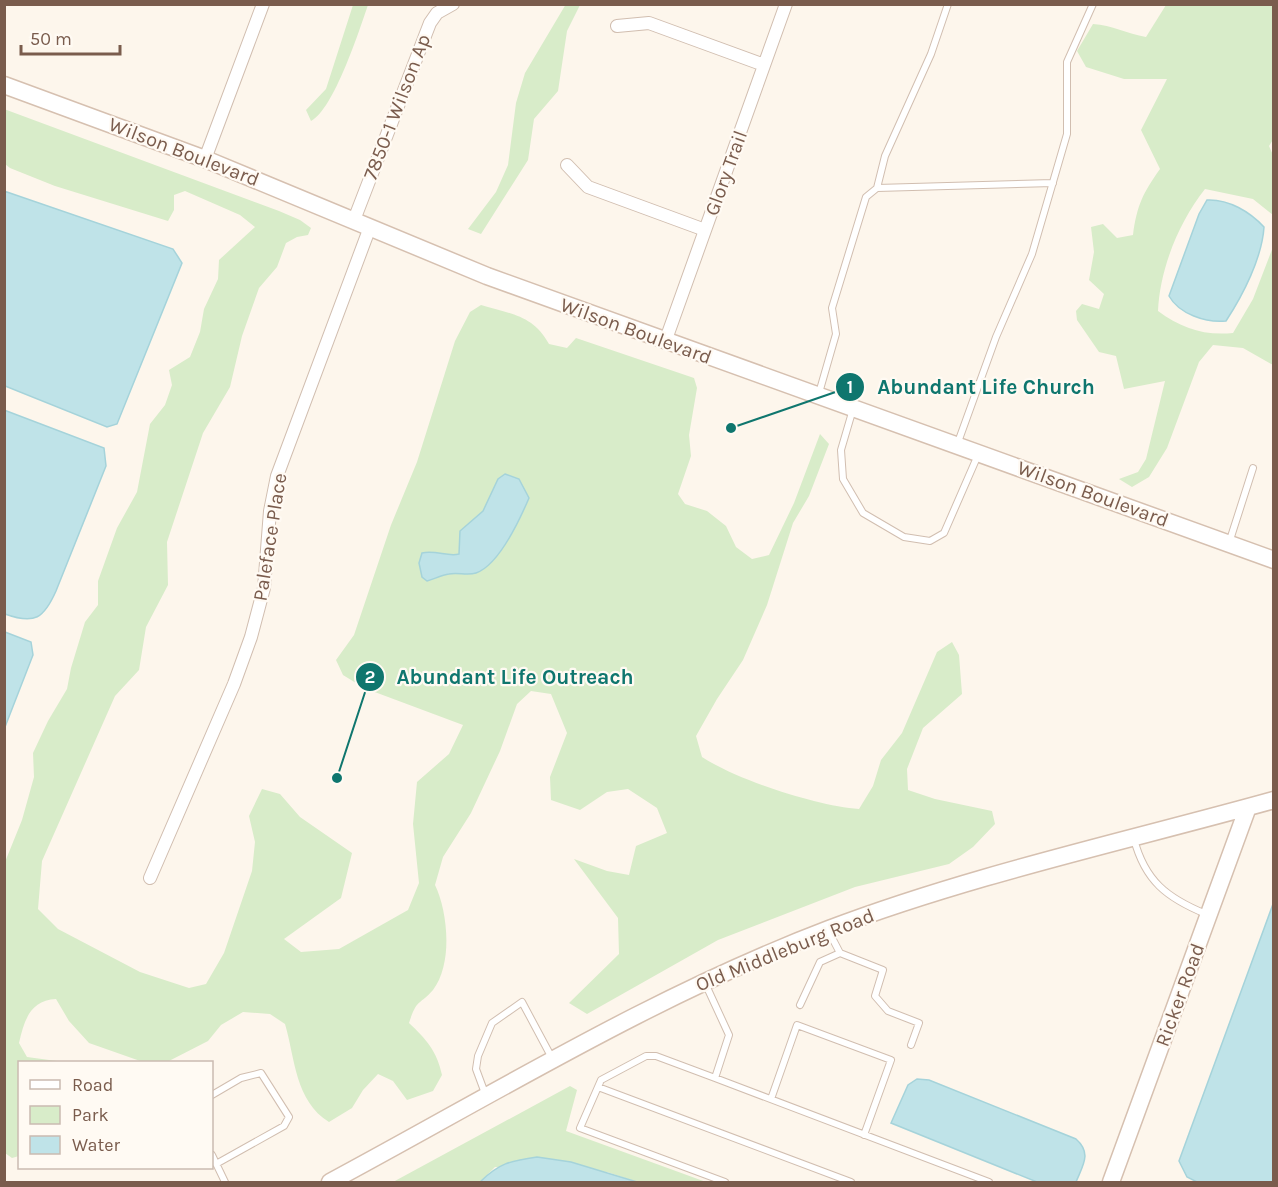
<svg xmlns="http://www.w3.org/2000/svg" width="1278" height="1187" font-family="Karla,sans-serif">
<style>
.green{fill:#d8ecc9}
.water{fill:#bfe3e8;stroke:#a5d3da;stroke-width:1.5}
.lines{fill:none;stroke-linecap:round;stroke-linejoin:round}
.lane-casing{stroke:#d1beb0;stroke-width:8}
.street-casing{stroke:#d1beb0;stroke-width:14}
.secondary-casing{stroke:#d6c0b0;stroke-width:19}
.lane{stroke:#fff;stroke-width:6}
.street{stroke:#fff;stroke-width:12}
.secondary{stroke:#fff;stroke-width:16}
.labels{text-anchor:middle;dominant-baseline:central;stroke-width:4.5;stroke-linejoin:round;paint-order:stroke}
.street-label{font-size:20px;fill:#7a5c4d;stroke:#fffaf3}
.leader{fill:none;stroke:#0f766e;stroke-width:2}
.callout-dot{fill:#0f766e;stroke:#fffaf3;stroke-width:2}
.mark-label{font-size:18px;text-anchor:middle;font-weight:bold;fill:#fff}
.callout-label{font-size:21px;text-anchor:middle;font-weight:bold;fill:#0f766e;stroke:#fffaf3;stroke-width:4.5;stroke-linejoin:round;paint-order:stroke}
</style>
<rect width="100%" height="100%" fill="#fdf6ec"/>
<!-- green -->
<path class="green" d="M 566,4 L 580,5 L 567,31 L 558,91 L 534,119 L 528,160 L 481,234 L 468,229 L 496,192 L 508,165 L 516,103 L 525,73 Z
M 353,5 L 368,5 C 359,31 334,109 311,121 L 306,110 L 326,89 Z
M 1166,5 L 1273,5 L 1274,138 L 1269,146 L 1273,155 L 1273,215 L 1253,199 L 1205,189 C 1179,222 1160,268 1158,311 C 1181,328 1204,336 1233,333 L 1253,299 L 1273,247 L 1273,365 L 1243,348 L 1213,345 L 1199,362 L 1167,448 L 1149,477 L 1132,487 L 1119,479 L 1138,472 L 1146,459 L 1165,381 L 1124,389 L 1116,356 L 1099,352 L 1077,320 L 1076,311 L 1082,304 L 1099,309 L 1104,294 L 1089,280 L 1094,252 L 1091,227 L 1103,224 L 1117,238 L 1133,235 C 1137,205 1143,193 1160,169 L 1141,130 L 1167,79 L 1124,79 L 1086,67 L 1077,51 L 1093,24 C 1112,25 1127,34 1146,37 Z
M 4,109 L 279,211 L 300,220 L 311,228 L 308,235 L 297,237 L 286,243 L 277,267 L 259,288 L 242,336 L 230,387 L 203,433 L 167,542 L 168,585 L 146,627 L 139,670 L 115,696 L 42,861 L 38,909 L 58,929 L 140,972 L 189,988 L 206,984 L 224,953 L 252,871 L 255,842 L 249,816 L 262,789 L 280,794 L 300,817 L 352,853 L 341,898 L 284,939 L 301,952 L 339,949 L 408,910 L 419,883 L 413,824 L 417,782 L 449,754 L 463,725 L 364,688 L 343,675 L 336,660 L 354,635 L 391,525 L 417,462 L 455,341 L 470,312 L 481,305 C 511,314 533,315 549,344 L 567,348 L 576,338 L 694,378 L 697,388 L 689,435 L 691,456 L 678,494 L 685,504 L 707,511 L 726,526 L 736,547 L 752,559 L 769,555 L 794,503 L 820,434 L 829,444 L 809,496 L 793,523 L 767,605 L 743,660 L 717,699 L 696,736 L 702,757 C 737,780 817,806 859,809 L 873,786 L 881,760 L 902,733 L 937,652 L 952,642 L 959,655 L 962,694 L 923,728 L 907,769 L 908,790 L 935,799 L 992,811 L 995,824 L 973,847 L 949,864 L 855,887 L 718,940 L 587,1014 L 569,1003 L 619,954 L 618,918 L 574,859 L 607,871 L 629,875 L 636,846 L 667,833 L 657,808 L 628,789 L 607,792 L 580,810 L 551,800 L 550,777 L 567,733 L 551,694 L 531,691 L 517,704 L 500,751 L 471,813 L 443,857 L 435,885 C 448,912 453,964 433,990 C 419,1006 417,998 409,1023 C 426,1039 437,1051 442,1075 L 433,1091 L 407,1100 L 393,1081 L 378,1074 L 363,1090 L 352,1108 L 329,1122 C 295,1101 295,1058 285,1024 L 270,1014 L 243,1012 L 221,1025 L 208,1041 L 167,1062 L 143,1062 L 89,1043 L 69,1021 L 56,999 C 30,1000 24,1021 19,1043 L 27,1057 L 64,1062 L 20,1062 L 19,1156 L 12,1158 L 5,1153 L 5,862 L 22,820 L 34,777 L 33,753 L 48,721 L 67,689 L 71,668 L 85,622 L 98,605 L 98,581 L 117,528 L 137,492 L 150,424 L 165,405 L 172,385 L 169,370 L 190,357 L 200,332 L 204,309 L 218,279 L 219,260 L 255,227 L 240,215 L 185,191 L 174,195 L 174,210 L 168,221 L 55,186 L 10,168 L 5,164 Z
M 570,1086 L 577,1090 L 566,1131 L 706,1182 L 637,1182 L 607,1172 L 495,1167 L 480,1182 L 393,1182 Z"/>
<!-- water -->
<path class="water" d="M 4,191 L 173,249 L 182,263 L 117,424 L 107,427 L 5,386 Z
M 1207,200 C 1229,199 1250,212 1264,227 C 1262,258 1243,295 1226,321 C 1206,323 1179,314 1169,296 L 1199,214 Z
M 4,410 L 104,448 L 106,466 L 56,591 C 44,618 35,625 5,614 Z
M 505,474 L 519,479 L 529,498 C 520,519 499,565 476,573 C 467,576 458,572 449,574 C 442,575 434,579 427,581 L 422,577 L 419,563 L 422,553 C 436,550 448,557 459,554 L 460,531 L 483,511 L 498,479 Z
M 5,632 L 31,642 L 33,655 L 5,727 Z
M 1273,904 L 1273,1182 L 1197,1182 L 1187,1177 L 1179,1161 Z
M 917,1079 L 929,1080 L 1076,1139 C 1092,1153 1083,1165 1076,1182 L 1037,1182 L 891,1123 L 908,1085 Z
M 537,1157 L 571,1162 L 637,1182 L 480,1182 C 499,1163 510,1161 537,1157 Z"/>
<g class="lines">
<!-- lane casing -->
<g class="lane-casing">
<path id="lane" d="M 877,188 L 885,156 L 931,54 L 948,4
M 819,393 L 836,334 L 832,308 L 866,197 L 877,188 L 1053,183
M 853,409 L 841,450 L 843,479 L 863,513 L 904,537 L 930,541 L 944,533 L 978,455
M 957,445 L 996,337 L 1032,254 L 1067,134 L 1067,62 L 1093,4
M 1229,543 L 1253,468
M 1134,839 C 1145,881 1167,898 1206,914
M 828,930 L 840,953 L 883,970 L 875,996 L 888,1011 L 919,1023 L 911,1045
M 705,983 L 729,1035 L 715,1078 L 656,1056 L 646,1056 L 601,1080 L 580,1128 L 725,1182
M 800,1005 L 820,962 L 840,953
M 715,1078 L 989,1182
M 598,1087 L 851,1182
M 212,1095 L 241,1078 L 261,1073 L 289,1117 L 284,1126 L 216,1164
M 486,1096 L 476,1069 L 478,1056 L 492,1023 L 522,1002 L 552,1058
M 771,1099 L 797,1025 L 891,1060 L 864,1135
M 212,1155 L 225,1182"/>
</g>
<!-- street casing -->
<g class="street-casing">
<path id="street" d="M 617,26 L 649,23 L 764,65
M 205,159 L 263,4
M 567,165 L 588,187 L 705,230
M 354,220 L 430,23 L 437,13 L 453,4
M 665,342 L 786,4
M 150,878 L 234,684 L 251,637 L 264,588 L 270,511 L 277,476 L 370,227"/>
</g>
<!-- secondary casing -->
<g class="secondary-casing">
<path id="secondary" d="M 4,85 L 205,159 L 487,276 L 1274,560
M 330,1182 C 494,1094 655,995 829,929 C 971,875 1127,841 1274,800
M 1111,1182 L 1248,807"/>
</g>
<!-- lane -->
<use href="#lane" class="lane"/>
<!-- street -->
<use href="#street" class="street"/>
<!-- secondary -->
<use href="#secondary" class="secondary"/>
</g>
<g class="labels">
<!-- street labels -->
<g class="street-label">
<text transform="translate(397 107) rotate(-69)">7850-1 Wilson Ap</text>
<text transform="translate(184 152) rotate(21)">Wilson Boulevard</text>
<text transform="translate(726 173) rotate(-70)">Glory Trail</text>
<text transform="translate(636 331) rotate(20)">Wilson Boulevard</text>
<text transform="translate(1093 494) rotate(20)">Wilson Boulevard</text>
<text transform="translate(270 537) rotate(-81)">Paleface Place</text>
<text transform="translate(785 950) rotate(-22)">Old Middleburg Road</text>
<text transform="translate(1180 995) rotate(-70)">Ricker Road</text>
</g>
</g>
<!-- callouts -->
<path class="leader" d="M731 428L850 387M337 778L370 677"/>
<g class="callout-dot">
<circle cx="731" cy="428" r="6"/>
<circle cx="337" cy="778" r="6"/>
<circle cx="850" cy="387" r="15"/>
<circle cx="370" cy="677" r="15"/>
</g>
<g class="mark-label">
<text x="850" y="393">1</text>
<text x="370" y="683">2</text>
</g>
<g class="callout-label">
<text x="986" y="394">Abundant Life Church</text>
<text x="515" y="684">Abundant Life Outreach</text>
</g>
<!-- border -->
<rect width="1278" height="1187" fill="none" stroke="#7a5c4d" stroke-width="12"/>
<!-- legend -->
<rect x="18" y="1061" width="195" height="108" fill="#fffaf3" stroke="#cabbb1" stroke-width="1.5"/>
<rect x="30" y="1080" width="30" height="9" fill="#ffffff" stroke="#cabbb1" stroke-width="1.5"/>
<text x="72" y="1091" font-size="18" fill="#7a5c4d">Road</text>
<rect x="30" y="1106" width="30" height="18" fill="#d8ecc9" stroke="#cabbb1" stroke-width="1.5"/>
<text x="72" y="1121" font-size="18" fill="#7a5c4d">Park</text>
<rect x="30" y="1136" width="30" height="18" fill="#bfe3e8" stroke="#cabbb1" stroke-width="1.5"/>
<text x="72" y="1151" font-size="18" fill="#7a5c4d">Water</text>
<!-- scale -->
<path d="M21 45v9h99v-9" fill="none" stroke="#7a5c4d" stroke-width="3"/>
<text x="30" y="45" font-size="18" fill="#7a5c4d" stroke="#fffaf3" stroke-width="4.5" paint-order="stroke">50 m</text>
</svg>
